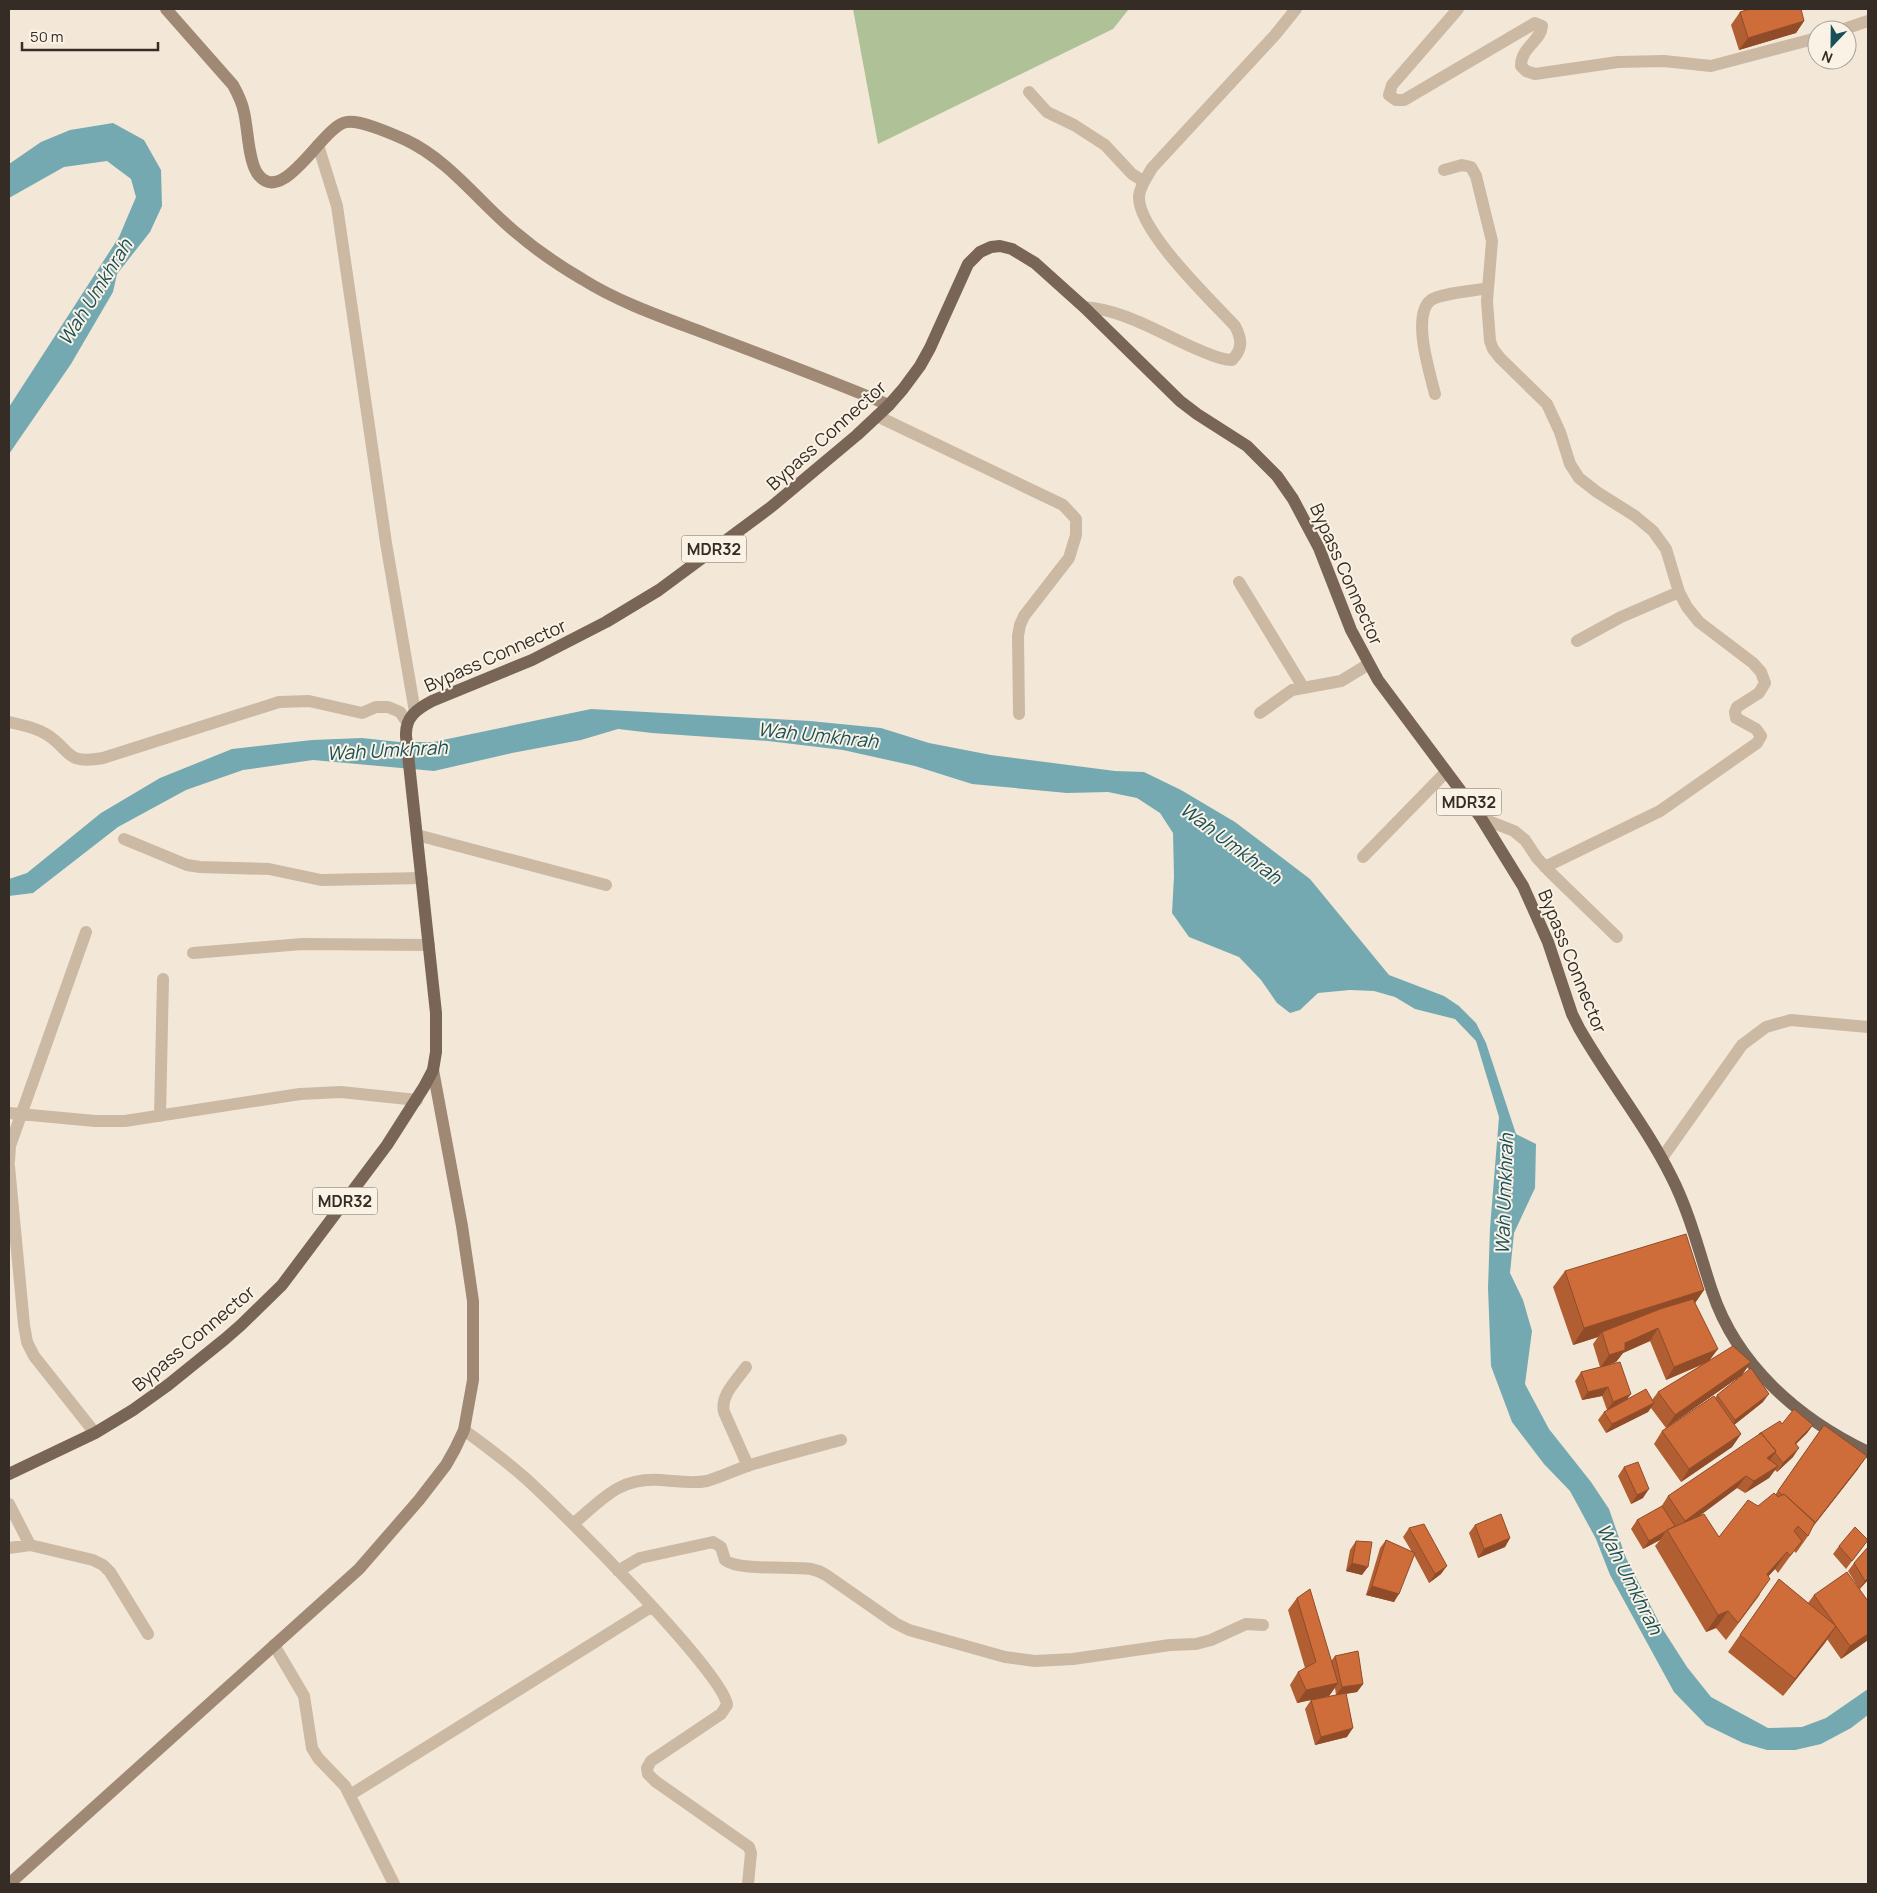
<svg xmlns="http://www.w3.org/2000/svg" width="1877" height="1893" font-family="Manrope,sans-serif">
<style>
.green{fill:#afc297}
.water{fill:#75a9b1}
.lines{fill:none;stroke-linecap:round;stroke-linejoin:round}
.street{stroke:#cbb9a3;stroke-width:12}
.secondary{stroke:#9f8874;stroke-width:12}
.primary{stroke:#796555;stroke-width:12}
.wall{fill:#b15e32;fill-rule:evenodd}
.shaded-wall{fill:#904c29}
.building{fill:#ce6d3a;stroke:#904c29}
.labels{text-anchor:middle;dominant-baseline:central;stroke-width:4;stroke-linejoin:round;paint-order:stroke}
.shield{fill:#faf2e4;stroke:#70675e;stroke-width:1}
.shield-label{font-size:16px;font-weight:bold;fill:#352c25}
.street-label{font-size:18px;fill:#352c25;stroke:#faf2e4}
.water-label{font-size:19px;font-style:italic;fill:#194f59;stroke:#faf2e4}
</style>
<rect width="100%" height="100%" fill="#f3e8d7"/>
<!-- green -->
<path class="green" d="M 853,9 L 1129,9 L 1113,29 L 878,144 Z"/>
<!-- water -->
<path class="water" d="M 113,123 L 144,140 L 161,170 L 162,206 L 150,232 L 117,274 L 113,292 L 71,364 L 9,454 L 9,407 L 119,237 L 136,197 L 131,179 L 107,161 L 64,167 L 9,198 L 9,164 L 41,142 L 70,130 Z
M 591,709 L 810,721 L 881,728 L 929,743 L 991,755 L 1115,771 L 1144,772 L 1181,790 L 1235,822 L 1310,879 L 1389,975 L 1444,996 L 1459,1006 L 1476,1023 L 1486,1043 L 1516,1134 L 1536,1144 L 1535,1188 L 1514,1233 L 1510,1273 L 1523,1300 L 1532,1331 L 1525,1384 L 1549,1429 L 1591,1482 L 1609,1509 L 1626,1558 L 1662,1628 L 1687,1667 L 1711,1697 L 1768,1728 L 1802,1727 L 1826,1718 L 1868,1689 L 1868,1715 L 1851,1728 L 1821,1744 L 1795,1750 L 1767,1750 L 1743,1743 L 1706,1725 L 1674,1692 L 1610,1575 L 1596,1539 L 1570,1491 L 1544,1464 L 1512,1422 L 1491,1366 L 1488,1288 L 1490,1228 L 1499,1117 L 1476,1041 L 1455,1019 L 1415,1009 L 1395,997 L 1374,991 L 1350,990 L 1318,993 L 1300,1010 L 1290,1013 L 1277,1003 L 1261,980 L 1239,957 L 1189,937 L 1172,913 L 1174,876 L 1173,833 L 1160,813 L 1137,798 L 1108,792 L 1067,793 L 972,784 L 915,766 L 843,750 L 768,741 L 652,733 L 618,729 L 581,740 L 512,753 L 434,771 L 313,760 L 243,770 L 186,790 L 118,827 L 33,893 L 9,896 L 9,879 L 27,873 L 101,813 L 160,778 L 232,749 L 312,740 L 362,738 L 399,742 L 433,742 Z"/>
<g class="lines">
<!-- street -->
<path class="street" d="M 1458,9 L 1392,85 L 1389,95 L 1396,100 L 1404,100 L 1535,23 L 1542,26 C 1541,41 1521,47 1521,66 L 1526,71 L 1535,74 L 1618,62 L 1664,61 L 1711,66 L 1817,38
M 1841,30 L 1868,21
M 1029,92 L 1047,112 L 1074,125 L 1105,145 L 1132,174 L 1143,181
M 318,145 L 337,206 L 386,543 L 415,712
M 1444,170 L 1462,165 L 1471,167 L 1476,176 L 1492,241 L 1487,301 L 1490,341 L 1493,349 L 1500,358 L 1547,404 L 1560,432 L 1570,464 L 1579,478 L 1597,492 L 1635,516 L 1653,531 L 1666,549 L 1679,592 L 1687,607 L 1699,622 L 1753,663 L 1761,672 L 1765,683 L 1759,693 L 1737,707 L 1735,712 L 1736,718 L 1756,729 L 1761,736 L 1757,743 L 1660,811 L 1545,867
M 1084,307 C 1126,310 1161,334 1199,350 C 1209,354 1220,360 1232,360 C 1243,349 1242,339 1235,326 C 1212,301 1137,230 1139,196 C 1140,186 1147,177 1152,168 L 1275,35 L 1296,9
M 1435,394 C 1430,373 1411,315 1431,300 C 1441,293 1475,291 1488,288
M 877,416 L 1063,505 L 1076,519 L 1076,535 L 1069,558 L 1024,616 L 1020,625 L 1018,636 L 1019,714
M 1239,582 L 1303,687
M 1577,641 L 1621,617 L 1679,592
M 1260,713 L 1292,690 L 1341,681 L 1369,664
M 9,722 C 21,725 35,727 46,734 C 72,750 64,765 103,758 L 279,702 L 309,701 L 362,713 L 376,707 L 388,707 L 400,712 L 407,722
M 1481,818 L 1514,831 L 1525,840 L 1537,858 L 1550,872 L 1617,937
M 417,835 L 606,885
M 124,839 L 187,865 L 200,867 L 269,869 L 321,880 L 422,878
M 1363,857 L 1446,772
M 193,953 L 302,944 L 429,945
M 9,1113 L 95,1121 L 125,1121 L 300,1094 L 341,1092 L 417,1100
M 160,1116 L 163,979
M 1662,1158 L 1742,1045 L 1766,1027 L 1791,1020 L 1868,1027
M 9,1161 L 10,1146 L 86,932
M 9,1166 L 24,1325 L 27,1342 L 34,1356 L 95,1433
M 746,1367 C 737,1380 720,1395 724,1412 L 748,1466
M 464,1430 C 484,1445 505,1460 524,1477 C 556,1505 725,1674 727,1705 L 721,1714 L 651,1761 L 647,1768 L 648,1774 L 655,1781 L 749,1847 L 751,1853 L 748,1884
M 9,1504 L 30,1545
M 573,1524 C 603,1499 619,1477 661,1480 C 677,1481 692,1484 707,1481 C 721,1477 735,1470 750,1465 C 780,1456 811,1448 841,1440
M 9,1548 L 30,1545 L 93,1560 L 103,1565 L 110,1572 L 148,1634
M 618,1571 L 640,1558 L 713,1542 L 721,1547 L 725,1560 C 738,1571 792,1566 811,1569 C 816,1570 821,1572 826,1575 L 895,1623 L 909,1630 L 1005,1657 L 1035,1661 L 1073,1659 L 1170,1645 L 1196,1644 L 1211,1640 L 1246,1624 L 1263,1625
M 274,1645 L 304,1696 L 312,1748 L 318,1758 L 345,1786 L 394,1884
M 350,1795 L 651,1607"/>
<!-- secondary -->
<path class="secondary" d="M 166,9 L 233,85 C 238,94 242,102 244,112 C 248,129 248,159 257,173 C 283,210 323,124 347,122 C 362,120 392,134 406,140 C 450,161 478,201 514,231 C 535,249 558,265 582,279 C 620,303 665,318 707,334 C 768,357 829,380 889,405
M 9,1884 L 359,1569 L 419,1500 L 446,1465 L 455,1449 L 464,1430 L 473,1380 L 473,1301 L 462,1226 L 433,1070"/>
<!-- primary -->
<path class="primary" d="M 9,1474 L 95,1433 L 133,1410 L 168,1385 L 225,1339 L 241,1325 L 282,1285 L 387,1145 L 424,1087 L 433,1070 L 436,1052 L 436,1013 L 406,736 C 405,717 417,709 432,701 L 532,660 L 606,622 L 659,590 L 771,507 L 857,435 L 889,405 L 903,389 L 920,366 L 930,348 L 968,264 L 980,252 L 991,247 L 1000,246 L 1012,249 L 1035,263 L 1084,307 L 1180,401 L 1197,414 L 1247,446 L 1277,476 L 1293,499 L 1319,548 L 1351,630 L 1378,680 L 1481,818 L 1523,886 L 1548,942 L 1572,1014 L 1579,1028 C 1608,1079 1645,1124 1671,1176 C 1690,1213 1699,1252 1712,1291 C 1737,1366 1799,1419 1868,1452"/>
</g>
<!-- wall -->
<path class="wall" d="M 1740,12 L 1804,21 L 1796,33 L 1739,50 L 1731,25 Z
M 1565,1271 L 1704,1290 L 1695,1303 L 1710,1360 L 1751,1362 L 1742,1375 L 1666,1428 L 1651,1408 L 1648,1412 L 1606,1433 L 1598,1420 L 1604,1412 L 1607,1410 L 1602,1396 L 1582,1400 L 1575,1381 L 1581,1372 L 1600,1367 L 1593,1344 L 1598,1337 L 1573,1345 L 1553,1287 ZM 1650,1341 L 1666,1380 L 1704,1364 L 1658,1392 L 1652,1400 L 1628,1399 L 1606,1366 L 1616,1362 L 1623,1353 Z
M 1717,1395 L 1763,1402 L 1734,1425 L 1741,1434 L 1732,1447 L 1681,1482 L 1654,1444 L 1662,1431 L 1715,1398 Z
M 1782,1424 L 1813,1425 L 1807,1433 L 1796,1444 L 1793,1457 L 1777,1472 L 1775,1470 L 1769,1478 L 1745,1493 L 1737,1488 L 1698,1517 L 1719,1537 L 1758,1506 L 1775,1495 L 1824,1425 L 1858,1469 L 1812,1528 L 1808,1536 L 1796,1553 L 1794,1551 L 1778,1573 L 1775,1569 L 1768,1576 L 1759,1596 L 1726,1640 L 1716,1628 L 1706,1632 L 1655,1546 L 1660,1540 L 1643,1549 L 1631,1529 L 1637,1520 L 1661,1507 L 1668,1496 Z
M 1624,1467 L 1643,1498 L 1631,1504 L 1618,1476 Z
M 1475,1525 L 1510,1538 L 1505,1547 L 1478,1558 L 1469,1533 Z
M 1409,1528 L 1441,1574 L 1429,1583 L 1414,1555 L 1394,1602 L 1366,1595 L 1380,1548 L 1386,1540 L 1412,1552 L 1403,1537 Z
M 1868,1540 L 1846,1569 L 1833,1554 L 1839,1546 Z
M 1356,1541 L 1362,1575 L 1346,1571 L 1350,1550 Z
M 1868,1547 L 1868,1580 L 1860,1589 L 1868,1640 L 1841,1659 L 1827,1639 L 1783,1696 L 1728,1652 L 1779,1579 L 1808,1603 L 1814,1595 L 1858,1587 L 1848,1571 L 1854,1563 Z
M 1297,1598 L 1331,1661 L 1335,1656 L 1363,1684 L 1357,1692 L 1346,1694 L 1347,1737 L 1315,1745 L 1305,1709 L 1311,1700 L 1336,1695 L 1335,1688 L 1329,1696 L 1297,1703 L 1290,1685 L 1298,1672 L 1305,1668 L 1288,1610 Z"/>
<!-- shaded-wall -->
<path class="shaded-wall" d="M 1804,21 L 1796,33 L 1739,50 L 1748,38 Z
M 1704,1290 L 1693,1306 L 1602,1332 L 1598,1337 L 1573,1345 L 1584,1328 Z
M 1658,1328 L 1650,1341 L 1623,1353 L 1616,1362 L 1600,1368 L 1609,1355 L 1625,1343 Z
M 1718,1349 L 1709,1361 L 1666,1380 L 1674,1367 Z
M 1751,1362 L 1742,1375 L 1666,1428 L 1675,1415 Z
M 1608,1387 L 1602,1396 L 1582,1400 L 1588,1392 Z
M 1631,1394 L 1625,1402 L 1607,1410 L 1613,1402 Z
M 1769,1394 L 1763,1402 L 1729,1429 L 1735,1420 Z
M 1654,1403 L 1648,1412 L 1606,1433 L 1612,1424 Z
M 1813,1425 L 1807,1433 L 1789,1451 L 1795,1443 Z
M 1741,1434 L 1732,1447 L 1681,1482 L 1689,1469 Z
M 1799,1448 L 1793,1457 L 1777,1472 L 1783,1463 Z
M 1776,1451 L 1768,1463 L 1767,1458 Z
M 1867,1456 L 1858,1469 L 1806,1535 L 1815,1523 Z
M 1778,1466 L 1769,1478 L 1745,1493 L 1754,1481 Z
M 1746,1476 L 1737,1488 L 1676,1533 L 1685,1521 Z
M 1649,1489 L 1643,1498 L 1631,1504 L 1637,1495 Z
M 1666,1531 L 1660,1540 L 1643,1549 L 1649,1541 Z
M 1510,1538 L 1505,1547 L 1478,1558 L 1484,1549 Z
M 1787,1552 L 1775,1569 L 1755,1591 L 1767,1574 Z
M 1352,1563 L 1368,1567 L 1362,1575 L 1346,1571 Z
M 1447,1566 L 1441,1574 L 1429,1583 L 1435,1574 Z
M 1868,1578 L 1868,1580 L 1859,1589 L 1865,1581 Z
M 1372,1586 L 1399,1594 L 1394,1602 L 1366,1595 Z
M 1728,1611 L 1716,1628 L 1706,1632 L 1718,1615 Z
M 1836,1626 L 1825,1643 L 1783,1696 L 1795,1679 Z
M 1868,1634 L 1868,1640 L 1841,1659 L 1850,1646 Z
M 1338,1683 L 1329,1696 L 1297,1703 L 1306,1690 Z
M 1363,1684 L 1357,1692 L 1336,1695 L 1342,1687 Z
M 1353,1728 L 1347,1737 L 1315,1745 L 1321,1737 Z"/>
<!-- building -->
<path class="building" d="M 1750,9 L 1801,9 L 1804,21 L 1748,38 L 1740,12 Z
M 1686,1234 L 1704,1290 L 1584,1328 L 1565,1271 Z
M 1693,1299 L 1718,1349 L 1674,1367 L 1658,1328 L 1625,1343 L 1625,1350 L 1609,1355 L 1602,1332 L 1660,1309 Z
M 1733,1346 L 1751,1362 L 1675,1415 L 1658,1392 Z
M 1620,1362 L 1631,1394 L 1613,1402 L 1608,1387 L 1588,1392 L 1581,1372 Z
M 1751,1368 L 1769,1394 L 1735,1420 L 1717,1395 Z
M 1646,1389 L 1654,1403 L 1612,1424 L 1604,1412 Z
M 1714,1396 L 1741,1434 L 1689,1469 L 1662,1431 Z
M 1794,1409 L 1813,1425 L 1795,1443 L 1799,1448 L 1783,1463 L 1775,1453 L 1776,1451 L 1761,1433 L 1759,1434 L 1780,1421 L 1782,1424 Z
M 1824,1425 L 1867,1456 L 1815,1523 L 1784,1494 L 1782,1495 L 1778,1491 Z
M 1761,1433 L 1776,1451 L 1767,1458 L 1778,1466 L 1754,1481 L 1746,1476 L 1685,1521 L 1668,1496 Z
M 1638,1462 L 1649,1489 L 1637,1495 L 1624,1467 Z
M 1774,1493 L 1778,1497 L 1784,1494 L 1815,1522 L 1808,1536 L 1798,1526 L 1794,1531 L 1802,1541 L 1790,1556 L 1787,1552 L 1767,1574 L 1770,1579 L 1738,1623 L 1728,1611 L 1718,1615 L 1667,1530 L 1704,1514 L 1719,1537 L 1748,1500 L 1758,1506 Z
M 1662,1506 L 1675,1526 L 1667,1530 L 1666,1531 L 1649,1541 L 1637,1520 Z
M 1501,1514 L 1510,1538 L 1484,1549 L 1475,1525 Z
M 1424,1524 L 1447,1566 L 1435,1574 L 1409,1528 Z
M 1855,1527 L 1868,1540 L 1852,1561 L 1839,1546 Z
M 1386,1540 L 1415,1553 L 1399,1594 L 1372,1586 Z
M 1356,1541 L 1372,1542 L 1368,1567 L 1352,1563 Z
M 1868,1547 L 1868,1578 L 1865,1581 L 1854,1563 Z
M 1847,1572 L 1868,1601 L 1868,1634 L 1850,1646 L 1814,1595 Z
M 1779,1579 L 1836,1626 L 1795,1679 L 1740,1635 Z
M 1310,1589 L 1338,1683 L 1306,1690 L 1298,1672 L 1316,1662 L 1297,1598 Z
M 1358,1651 L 1363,1684 L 1342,1687 L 1335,1656 Z
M 1346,1693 L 1353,1728 L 1321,1737 L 1311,1700 Z"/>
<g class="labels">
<!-- shield labels -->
<g class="shield">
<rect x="681.5" y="535.5" width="65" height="27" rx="4"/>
<rect x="1436.5" y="788.5" width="65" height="27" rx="4"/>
<rect x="312.5" y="1187.5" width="65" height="27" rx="4"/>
</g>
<g class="shield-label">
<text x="714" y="549">MDR32</text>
<text x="1469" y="802">MDR32</text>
<text x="345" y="1201">MDR32</text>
</g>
<!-- street labels -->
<g class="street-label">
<text transform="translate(826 435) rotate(-42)">Bypass Connector</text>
<text transform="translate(1347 574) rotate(66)">Bypass Connector</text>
<text transform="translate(495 655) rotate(-24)">Bypass Connector</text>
<text transform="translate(1573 961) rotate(68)">Bypass Connector</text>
<text transform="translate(193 1338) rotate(-40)">Bypass Connector</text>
</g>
<!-- water labels -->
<g class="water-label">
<text transform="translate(95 292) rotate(-58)">Wah Umkhrah</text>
<text transform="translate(818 735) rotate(6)">Wah Umkhrah</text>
<text transform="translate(387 750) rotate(-3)">Wah Umkhrah</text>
<text transform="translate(1231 843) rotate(37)">Wah Umkhrah</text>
<text transform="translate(1504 1194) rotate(-88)">Wah Umkhrah</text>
<text transform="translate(1630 1579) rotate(63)">Wah Umkhrah</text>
</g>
</g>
<!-- border -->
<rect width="1877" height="1893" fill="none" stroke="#352c25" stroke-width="20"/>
<!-- north arrow -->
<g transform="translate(1832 45) rotate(202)"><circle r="24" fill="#faf2e4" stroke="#aba398"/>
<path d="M0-4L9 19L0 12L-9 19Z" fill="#194f59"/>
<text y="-8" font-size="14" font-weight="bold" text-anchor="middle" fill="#352c25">N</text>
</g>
<!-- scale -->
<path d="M22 42v8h136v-8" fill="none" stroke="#352c25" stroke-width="2.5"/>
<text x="30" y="42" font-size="15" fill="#352c25" stroke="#faf2e4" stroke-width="4" paint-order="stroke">50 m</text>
</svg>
